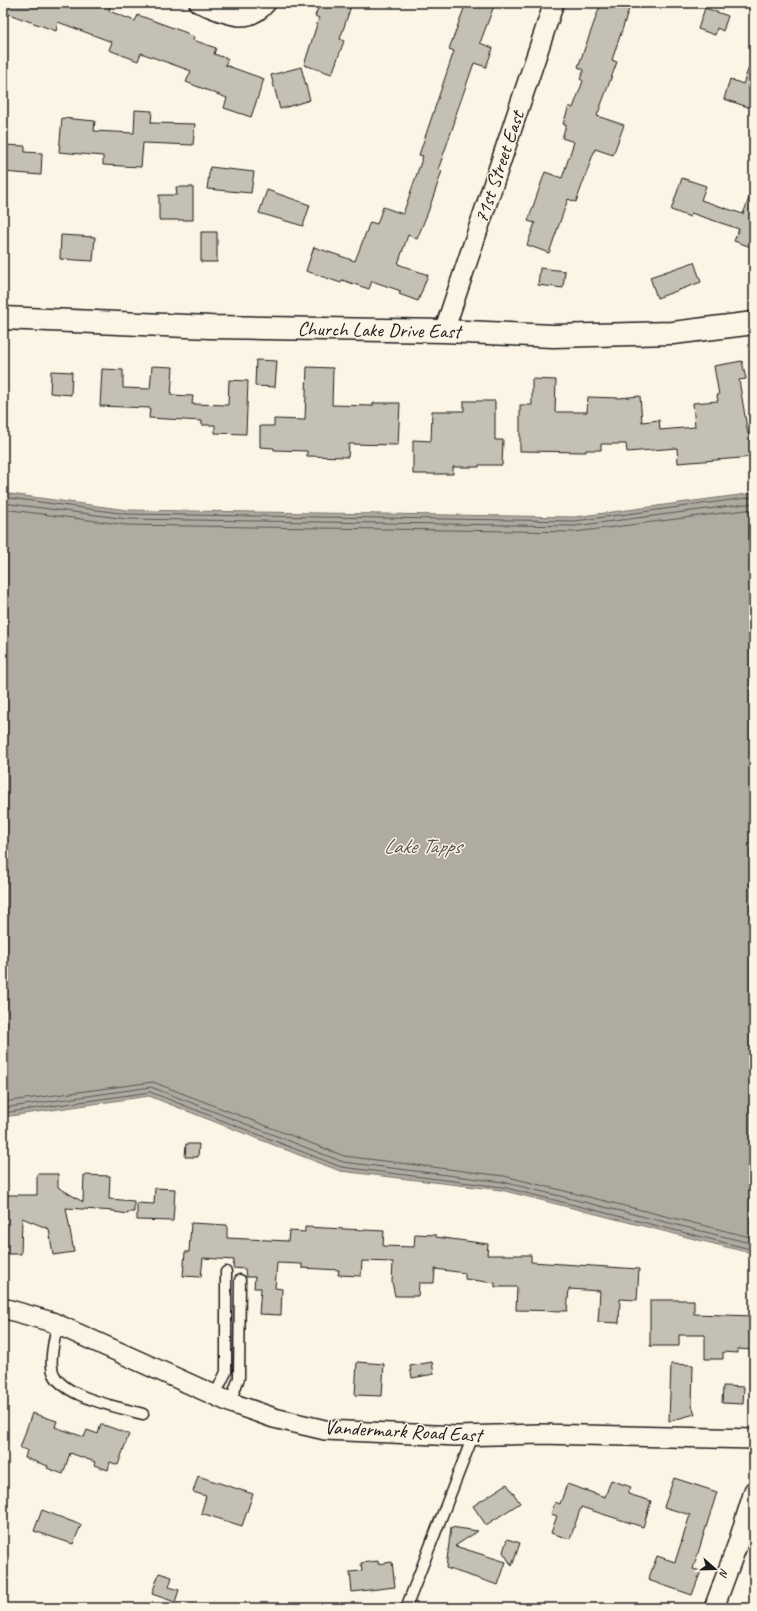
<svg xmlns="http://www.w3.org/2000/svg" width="757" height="1611" font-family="Caveat,sans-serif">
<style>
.water{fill:#b0aba1;stroke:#75726c}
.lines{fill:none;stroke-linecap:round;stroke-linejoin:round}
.shore{stroke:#575551;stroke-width:1}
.building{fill:#c4c0b3;stroke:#1c1c1c}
.service-casing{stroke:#1c1c1c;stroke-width:13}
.minor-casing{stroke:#1c1c1c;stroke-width:22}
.tertiary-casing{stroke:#1c1c1c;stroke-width:25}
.service{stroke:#fcf5e5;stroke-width:10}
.minor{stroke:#fcf5e5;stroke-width:19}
.tertiary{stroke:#fcf5e5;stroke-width:22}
.labels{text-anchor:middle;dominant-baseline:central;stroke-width:3;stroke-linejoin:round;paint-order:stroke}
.street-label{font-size:20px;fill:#1c1c1c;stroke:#fcf5e5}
.water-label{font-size:21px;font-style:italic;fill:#575551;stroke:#fcf5e5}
</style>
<rect width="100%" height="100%" fill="#fcf5e5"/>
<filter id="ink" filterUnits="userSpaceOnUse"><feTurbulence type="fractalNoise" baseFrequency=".025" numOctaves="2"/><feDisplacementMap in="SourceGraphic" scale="8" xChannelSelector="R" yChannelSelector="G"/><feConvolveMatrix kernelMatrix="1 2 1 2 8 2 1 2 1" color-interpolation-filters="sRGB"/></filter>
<g filter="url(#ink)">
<!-- water -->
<path class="water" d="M 3,493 L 127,510 L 575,517 L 754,493 L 754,1254 L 501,1190 L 340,1171 L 149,1096 L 3,1117 Z"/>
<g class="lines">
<!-- shore -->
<path class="shore" d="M 3,497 L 127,514 L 575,521 L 754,497
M 3,503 L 127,519 L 575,526 L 754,503
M 3,509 L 127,525 L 575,532 L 754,509
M 3,1102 L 153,1082 L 344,1156 L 504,1176 L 754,1238
M 3,1108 L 151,1087 L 343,1162 L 503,1182 L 754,1244
M 3,1113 L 150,1092 L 341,1167 L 502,1187 L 754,1250"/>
</g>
<!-- building -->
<path class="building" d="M 3,3 L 100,3 L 110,7 L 109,11 L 135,21 L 138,15 L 187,33 L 187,34 L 194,37 L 193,40 L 216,48 L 214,54 L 228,59 L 225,65 L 264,79 L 251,117 L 224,108 L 227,98 L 186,82 L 191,71 L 141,53 L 138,61 L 109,50 L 112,42 L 58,22 L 56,31 L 3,12 Z
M 320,3 L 352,3 L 340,39 L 344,41 L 332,74 L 304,65 L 319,18 L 315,16 Z
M 466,3 L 495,3 L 480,43 L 493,48 L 486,67 L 474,63 L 454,120 L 455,121 L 438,170 L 442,171 L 428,212 L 417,239 L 408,235 L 398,264 L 428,275 L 418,301 L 399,294 L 401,291 L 372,281 L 369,289 L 342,280 L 341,283 L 306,271 L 314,247 L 355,261 L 370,222 L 377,224 L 383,207 L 403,214 L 423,156 L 419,155 L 454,51 L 449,49 Z
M 601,3 L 631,3 L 612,60 L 617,62 L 597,116 L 624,125 L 613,155 L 595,149 L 576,202 L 568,199 L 549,253 L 527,245 L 535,223 L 528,221 L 545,172 L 562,178 L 574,142 L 562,138 L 566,125 L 563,124 L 569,106 L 573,108 L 583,81 L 580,79 L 584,70 L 578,67 Z
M 705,8 L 728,16 L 723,31 L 717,28 L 715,35 L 698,29 Z
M 752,59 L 754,59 L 754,109 L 724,99 L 730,79 L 743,84 Z
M 301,67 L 310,100 L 280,109 L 271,75 Z
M 135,110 L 152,111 L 151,123 L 195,124 L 193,145 L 143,143 L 141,167 L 103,165 L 103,156 L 59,152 L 62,118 L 95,121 L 94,131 L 134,133 Z
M 3,145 L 25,146 L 25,152 L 42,153 L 41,175 L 3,172 Z
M 210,167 L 254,172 L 251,193 L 207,189 Z
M 682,178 L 706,186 L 701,200 L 743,214 L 752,190 L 754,190 L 754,248 L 734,241 L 739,229 L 691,213 L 690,217 L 671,210 Z
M 176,187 L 193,187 L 193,220 L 159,220 L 159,195 L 177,195 Z
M 267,190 L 310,205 L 303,226 L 259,213 Z
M 201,232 L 217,232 L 217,262 L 201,262 Z
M 61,235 L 95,237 L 93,261 L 60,259 Z
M 694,262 L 701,282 L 657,298 L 650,277 Z
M 540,268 L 565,271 L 563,288 L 538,285 Z
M 256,360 L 277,361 L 275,387 L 255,386 Z
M 742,361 L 746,379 L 739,380 L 748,434 L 754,434 L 754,457 L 678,463 L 677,448 L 627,452 L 626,444 L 601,444 L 601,450 L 586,450 L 586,452 L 520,451 L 520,405 L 532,405 L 532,379 L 556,380 L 555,412 L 587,412 L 588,397 L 620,398 L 640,396 L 642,422 L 659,420 L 660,430 L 695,427 L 693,403 L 718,401 L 717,395 L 719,395 L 714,366 Z
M 152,366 L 173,367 L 171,395 L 193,396 L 192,404 L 228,405 L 229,380 L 248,381 L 246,434 L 215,433 L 215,425 L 202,425 L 202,421 L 149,418 L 150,408 L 100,406 L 102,369 L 123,370 L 123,388 L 150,389 Z
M 307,367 L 333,368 L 332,405 L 373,406 L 373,403 L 400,403 L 398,445 L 349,444 L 348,457 L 307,456 L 307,451 L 274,450 L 274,448 L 260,447 L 260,426 L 274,426 L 274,419 L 305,420 Z
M 51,371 L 72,372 L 71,395 L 50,393 Z
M 464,401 L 495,401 L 495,440 L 503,440 L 502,465 L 479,465 L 479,467 L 453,467 L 453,474 L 413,474 L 413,440 L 431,441 L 432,411 L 464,411 Z
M 186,1144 L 199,1144 L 198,1157 L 185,1157 Z
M 37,1174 L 58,1174 L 58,1187 L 83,1202 L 84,1175 L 110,1176 L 109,1199 L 134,1201 L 134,1212 L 128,1212 L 128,1214 L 115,1212 L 115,1211 L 66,1208 L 74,1252 L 53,1255 L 49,1229 L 22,1218 L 21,1254 L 3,1254 L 3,1195 L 37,1195 Z
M 155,1188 L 175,1189 L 173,1221 L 137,1220 L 137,1203 L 154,1204 Z
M 191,1223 L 227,1225 L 227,1238 L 288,1241 L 289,1231 L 305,1232 L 305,1227 L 384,1231 L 383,1246 L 414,1247 L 415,1234 L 436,1235 L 436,1237 L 488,1244 L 487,1255 L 531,1255 L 531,1262 L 639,1269 L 637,1300 L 620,1299 L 619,1323 L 598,1322 L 600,1291 L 569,1289 L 567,1311 L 516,1310 L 517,1287 L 495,1287 L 495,1283 L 465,1279 L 465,1273 L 435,1269 L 434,1283 L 419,1283 L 418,1296 L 395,1296 L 392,1282 L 393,1262 L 362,1261 L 361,1276 L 338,1275 L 339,1270 L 302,1268 L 302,1264 L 277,1263 L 275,1288 L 282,1289 L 281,1315 L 259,1314 L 261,1288 L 254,1288 L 255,1277 L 246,1277 L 245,1269 L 233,1268 L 234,1260 L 203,1258 L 201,1277 L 183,1276 L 185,1252 L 189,1252 Z
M 650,1300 L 694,1300 L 694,1314 L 754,1316 L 754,1350 L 737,1349 L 737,1353 L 723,1352 L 723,1359 L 705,1359 L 705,1335 L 679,1335 L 679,1346 L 650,1346 Z
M 357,1362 L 384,1364 L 382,1396 L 355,1395 Z
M 432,1362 L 434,1374 L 412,1378 L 410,1366 Z
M 671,1364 L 693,1365 L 692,1405 L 695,1414 L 669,1421 Z
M 723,1386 L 744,1387 L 743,1404 L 722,1403 Z
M 32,1413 L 57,1421 L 55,1427 L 84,1437 L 87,1430 L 98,1434 L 101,1424 L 129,1434 L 118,1465 L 110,1462 L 108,1470 L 94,1465 L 95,1462 L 70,1453 L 63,1474 L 47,1468 L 48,1466 L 25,1458 L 27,1450 L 20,1448 Z
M 198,1476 L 253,1494 L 242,1526 L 201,1513 L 206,1496 L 193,1492 Z
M 674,1478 L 717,1492 L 693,1569 L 701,1571 L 692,1595 L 648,1580 L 657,1556 L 675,1562 L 690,1515 L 664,1507 Z
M 611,1480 L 631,1487 L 628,1494 L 651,1501 L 643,1527 L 581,1507 L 570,1539 L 551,1533 L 557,1516 L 551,1514 L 555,1502 L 560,1504 L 567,1484 L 605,1497 Z
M 507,1484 L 520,1503 L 486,1525 L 473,1506 Z
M 42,1510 L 81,1525 L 73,1544 L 34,1531 Z
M 451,1527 L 478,1531 L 455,1546 L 506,1562 L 498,1585 L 446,1568 Z
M 507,1539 L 520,1543 L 512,1566 L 503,1552 Z
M 378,1561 L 378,1564 L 392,1562 L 395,1587 L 352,1592 L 350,1572 L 362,1571 L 361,1563 Z
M 159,1573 L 172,1577 L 169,1587 L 179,1590 L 175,1602 L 152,1594 Z"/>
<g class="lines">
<!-- service casing -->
<g class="service-casing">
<path id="service" d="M 57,1325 C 55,1338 50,1354 52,1367 C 54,1396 119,1407 143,1414
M 215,1395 L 226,1372 L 226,1272
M 230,1402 L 239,1378 L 240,1280
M 406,1608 L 473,1436"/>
</g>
<!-- minor casing -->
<g class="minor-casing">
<path id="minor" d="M 199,3 C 224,12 246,27 266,3
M 444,331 L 554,3
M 3,1308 L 52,1322 L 234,1404 L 274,1418 L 325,1430 L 457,1436 L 540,1434 L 754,1439
M 714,1608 L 738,1543 L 754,1491"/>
</g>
<!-- tertiary casing -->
<g class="tertiary-casing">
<path id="tertiary" d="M 3,318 L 210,327 L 444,331 L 553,336 L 673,333 L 754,323"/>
</g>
<!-- service -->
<use href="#service" class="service"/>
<!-- minor -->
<use href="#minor" class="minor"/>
<!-- tertiary -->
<use href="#tertiary" class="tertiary"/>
</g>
</g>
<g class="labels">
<!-- street labels -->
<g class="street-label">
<text transform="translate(499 167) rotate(-71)">71st Street East</text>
<text transform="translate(379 330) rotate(1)">Church Lake Drive East</text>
<text transform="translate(403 1431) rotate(3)">Vandermark Road East</text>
</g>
<!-- water labels -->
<g class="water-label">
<text x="422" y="846">Lake Tapps</text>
</g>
</g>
<!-- margin -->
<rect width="757" height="1611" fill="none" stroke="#fcf5e5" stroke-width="16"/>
<rect x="8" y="8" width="741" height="1595" fill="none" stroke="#1c1c1c" stroke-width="1.5" filter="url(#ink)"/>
<!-- north arrow -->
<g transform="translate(715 1569) rotate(110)" stroke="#fcf5e5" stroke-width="3" paint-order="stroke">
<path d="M0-3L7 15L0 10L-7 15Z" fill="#1c1c1c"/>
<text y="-6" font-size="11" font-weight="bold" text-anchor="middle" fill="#1c1c1c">N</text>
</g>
</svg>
